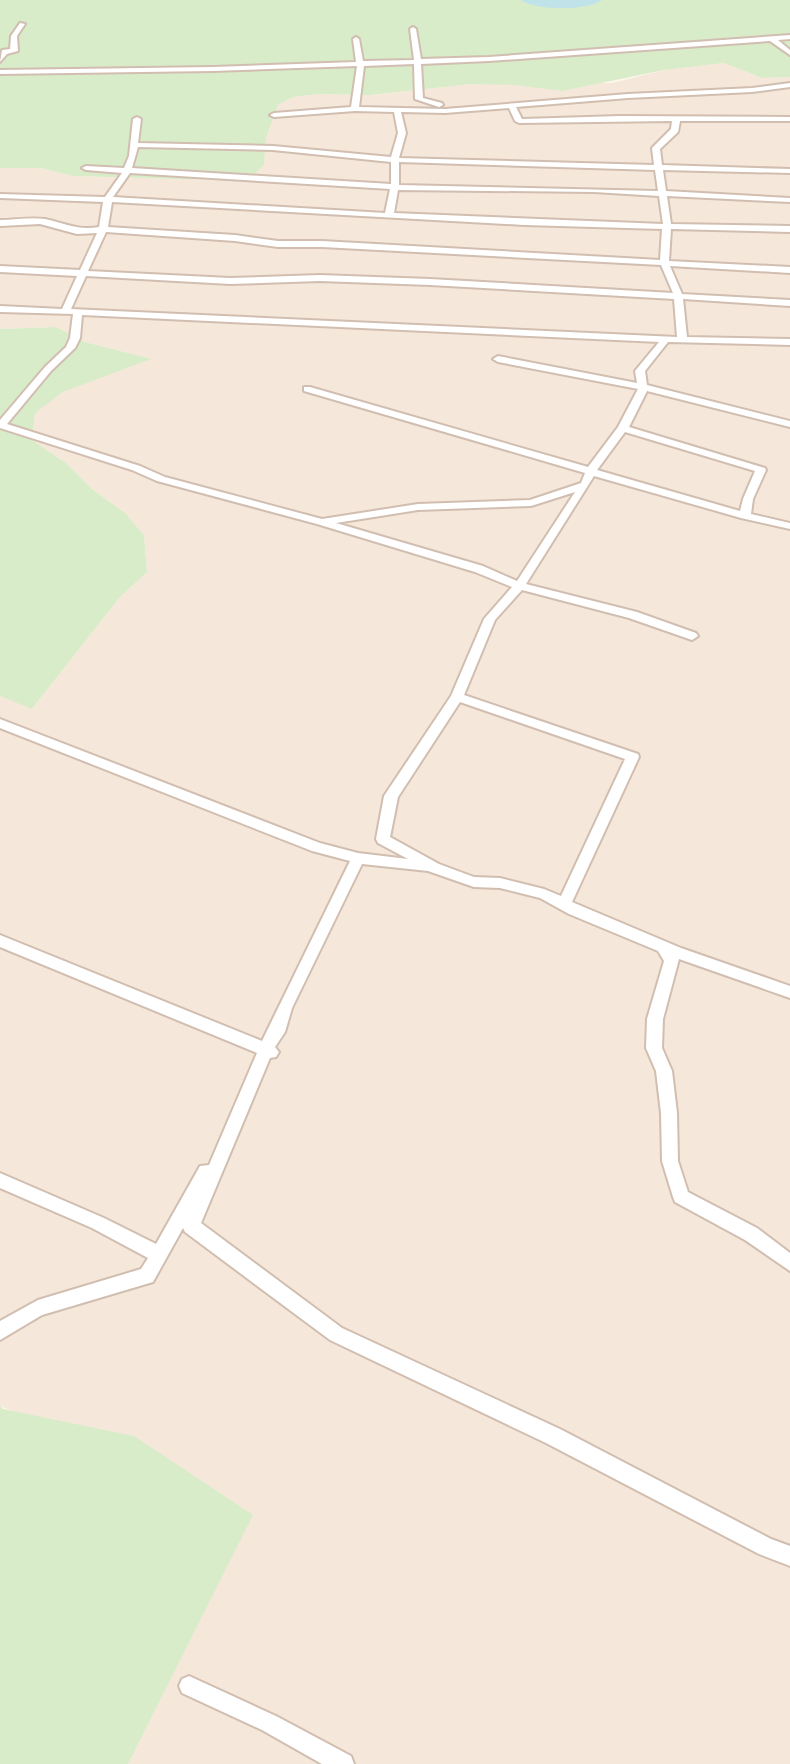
<svg xmlns="http://www.w3.org/2000/svg" width="790" height="1764" font-family="Signika,sans-serif">
<style>
.residential{fill:#f5e8da}
.green{fill:#d8ecc9}
.lines{fill:none;stroke-linecap:round;stroke-linejoin:round}
.river{fill:#bfe3e8;fill-rule:evenodd}
.minor-casing{stroke:#d1beb0;stroke-width:4}
.minor{fill:#fff;fill-rule:evenodd}
</style>
<rect width="100%" height="100%" fill="#fdf6ec"/>
<!-- residential -->
<path class="residential" d="M 724,63 L 762,78 L 790,77 L 790,1764 L 128,1764 L 252,1515 L 0,1406 L 0,696 L 33,708 L 120,597 L 147,572 L 144,535 L 125,513 L 92,489 L 66,463 L 32,440 L 35,412 L 63,392 L 149,359 L 85,342 L 56,327 L 0,329 L 0,168 L 41,168 L 74,176 L 176,179 L 251,178 L 264,165 L 266,138 L 278,105 L 293,97 L 318,94 L 371,95 L 472,84 L 612,83 L 664,70 Z"/>
<!-- green -->
<path class="green" d="M 0,0 L 790,0 L 790,77 L 762,78 L 724,63 L 664,70 L 562,91 L 516,85 L 472,84 L 370,95 L 318,94 L 293,97 L 278,105 L 266,138 L 264,165 L 251,178 L 176,179 L 73,176 L 41,168 L 0,168 Z
M 56,327 L 85,342 L 151,359 L 63,392 L 35,413 L 32,440 L 66,463 L 92,489 L 125,513 L 144,535 L 147,572 L 120,597 L 32,709 L 0,696 L 0,329 Z
M 0,1406 L 3,1409 L 134,1436 L 253,1515 L 128,1764 L 0,1764 Z"/>
<g class="lines">
<!-- river -->
<path class="river" d="M 521,0 L 602,0 C 587,11 536,11 521,0 Z"/>
<!-- minor casing -->
<g class="minor-casing">
<path id="minor" d="M 20,23 L 25,24 L 17,36 L 18,51 L 7,54 L 0,62 L 2,50 L 10,49 L 11,36 Z
M 413,27 L 416,29 L 421,59 L 489,57 L 790,35 L 790,39 L 778,40 L 790,50 L 790,55 L 770,41 L 489,61 L 421,64 L 423,98 L 442,103 L 443,105 L 439,107 L 415,99 L 414,64 L 364,66 L 359,107 L 445,109 L 628,94 L 752,88 L 790,83 L 790,87 L 752,92 L 628,98 L 516,107 L 522,119 L 620,116 L 790,117 L 790,121 L 680,121 L 678,132 L 660,149 L 662,165 L 790,169 L 790,173 L 663,170 L 666,191 L 790,198 L 790,202 L 667,196 L 671,224 L 790,226 L 790,232 L 671,229 L 669,261 L 790,267 L 790,273 L 670,266 L 682,294 L 790,300 L 790,306 L 683,299 L 687,337 L 790,339 L 790,345 L 668,342 L 645,371 L 647,385 L 790,421 L 790,427 L 647,391 L 629,427 L 765,468 L 766,470 L 753,499 L 751,514 L 790,523 L 790,529 L 741,518 L 594,476 L 526,584 L 637,612 L 696,633 L 698,636 L 692,640 L 629,618 L 522,590 L 495,620 L 464,695 L 638,754 L 639,757 L 572,902 L 681,948 L 790,986 L 790,998 L 679,959 L 663,1019 L 662,1048 L 672,1071 L 677,1113 L 678,1161 L 688,1192 L 757,1228 L 790,1253 L 790,1271 L 745,1240 L 675,1202 L 673,1197 L 662,1161 L 661,1113 L 656,1071 L 646,1048 L 647,1019 L 664,961 L 658,951 L 569,914 L 540,898 L 500,888 L 474,887 L 428,871 L 362,864 L 292,1008 L 285,1032 L 275,1047 L 279,1052 L 276,1057 L 270,1058 L 201,1223 L 342,1328 L 560,1429 L 771,1539 L 790,1546 L 790,1566 L 759,1554 L 546,1443 L 330,1340 L 185,1232 L 183,1228 L 153,1282 L 42,1315 L 0,1340 L 0,1321 L 38,1300 L 141,1269 L 148,1258 L 92,1228 L 0,1188 L 0,1173 L 104,1218 L 156,1244 L 200,1166 L 209,1165 L 257,1053 L 0,947 L 0,935 L 262,1041 L 350,861 L 312,851 L 0,728 L 0,719 L 320,843 L 358,853 L 408,859 L 378,843 L 376,839 L 384,796 L 451,696 L 484,619 L 512,587 L 475,572 L 317,524 L 157,481 L 132,470 L 0,428 L 0,420 L 45,367 L 66,347 L 70,338 L 73,314 L 0,312 L 0,306 L 62,309 L 77,276 L 0,272 L 0,266 L 80,270 L 97,233 L 77,234 L 40,224 L 0,226 L 0,220 C 15,220 30,217 45,219 C 64,223 78,231 99,227 L 103,202 L 0,198 L 0,194 L 105,197 L 122,173 L 86,170 L 82,168 L 86,166 L 124,168 L 129,156 L 133,119 L 137,117 L 141,119 L 138,143 L 273,146 L 391,157 L 398,133 L 394,112 L 355,111 L 274,117 L 270,115 L 274,113 L 351,107 L 357,66 L 213,71 L 0,74 L 0,70 L 213,67 L 356,62 L 353,39 L 356,37 L 359,39 L 363,61 L 414,60 L 410,29 ZM 509,108 L 515,121 L 519,123 L 672,121 L 671,129 L 652,148 L 654,165 L 399,158 L 406,133 L 401,112 L 445,113 ZM 138,147 L 273,150 L 391,162 L 391,184 L 132,168 ZM 399,162 L 655,170 L 658,191 L 399,185 ZM 130,173 L 390,189 L 385,213 L 113,197 ZM 398,190 L 594,192 L 659,196 L 663,224 L 394,213 ZM 112,202 L 524,225 L 662,229 L 660,260 L 322,241 L 278,241 L 235,235 L 108,227 ZM 106,232 L 235,241 L 278,247 L 322,247 L 661,265 L 673,293 L 430,279 L 320,275 L 230,278 L 88,271 ZM 86,276 L 230,284 L 320,281 L 430,285 L 674,299 L 677,337 L 71,309 ZM 82,315 L 659,342 L 635,371 L 637,383 L 498,356 L 493,359 L 498,362 L 638,389 L 618,427 L 588,467 L 310,387 L 304,387 L 304,391 L 585,473 L 581,483 L 530,500 L 418,504 L 322,519 L 165,477 L 140,466 L 7,424 L 51,371 L 75,348 L 80,338 ZM 625,432 L 755,471 L 743,499 L 740,511 L 597,470 ZM 575,492 L 517,581 L 483,566 L 336,523 L 418,510 L 531,506 ZM 460,702 L 625,759 L 561,896 L 544,889 L 500,878 L 474,877 L 439,864 L 390,837 L 398,797 Z
M 189,1676 L 276,1716 L 351,1756 L 354,1764 L 322,1764 L 262,1730 L 182,1693 L 179,1686 L 182,1679 Z"/>
</g>
<!-- minor -->
<use href="#minor" class="minor"/>
</g>
</svg>
